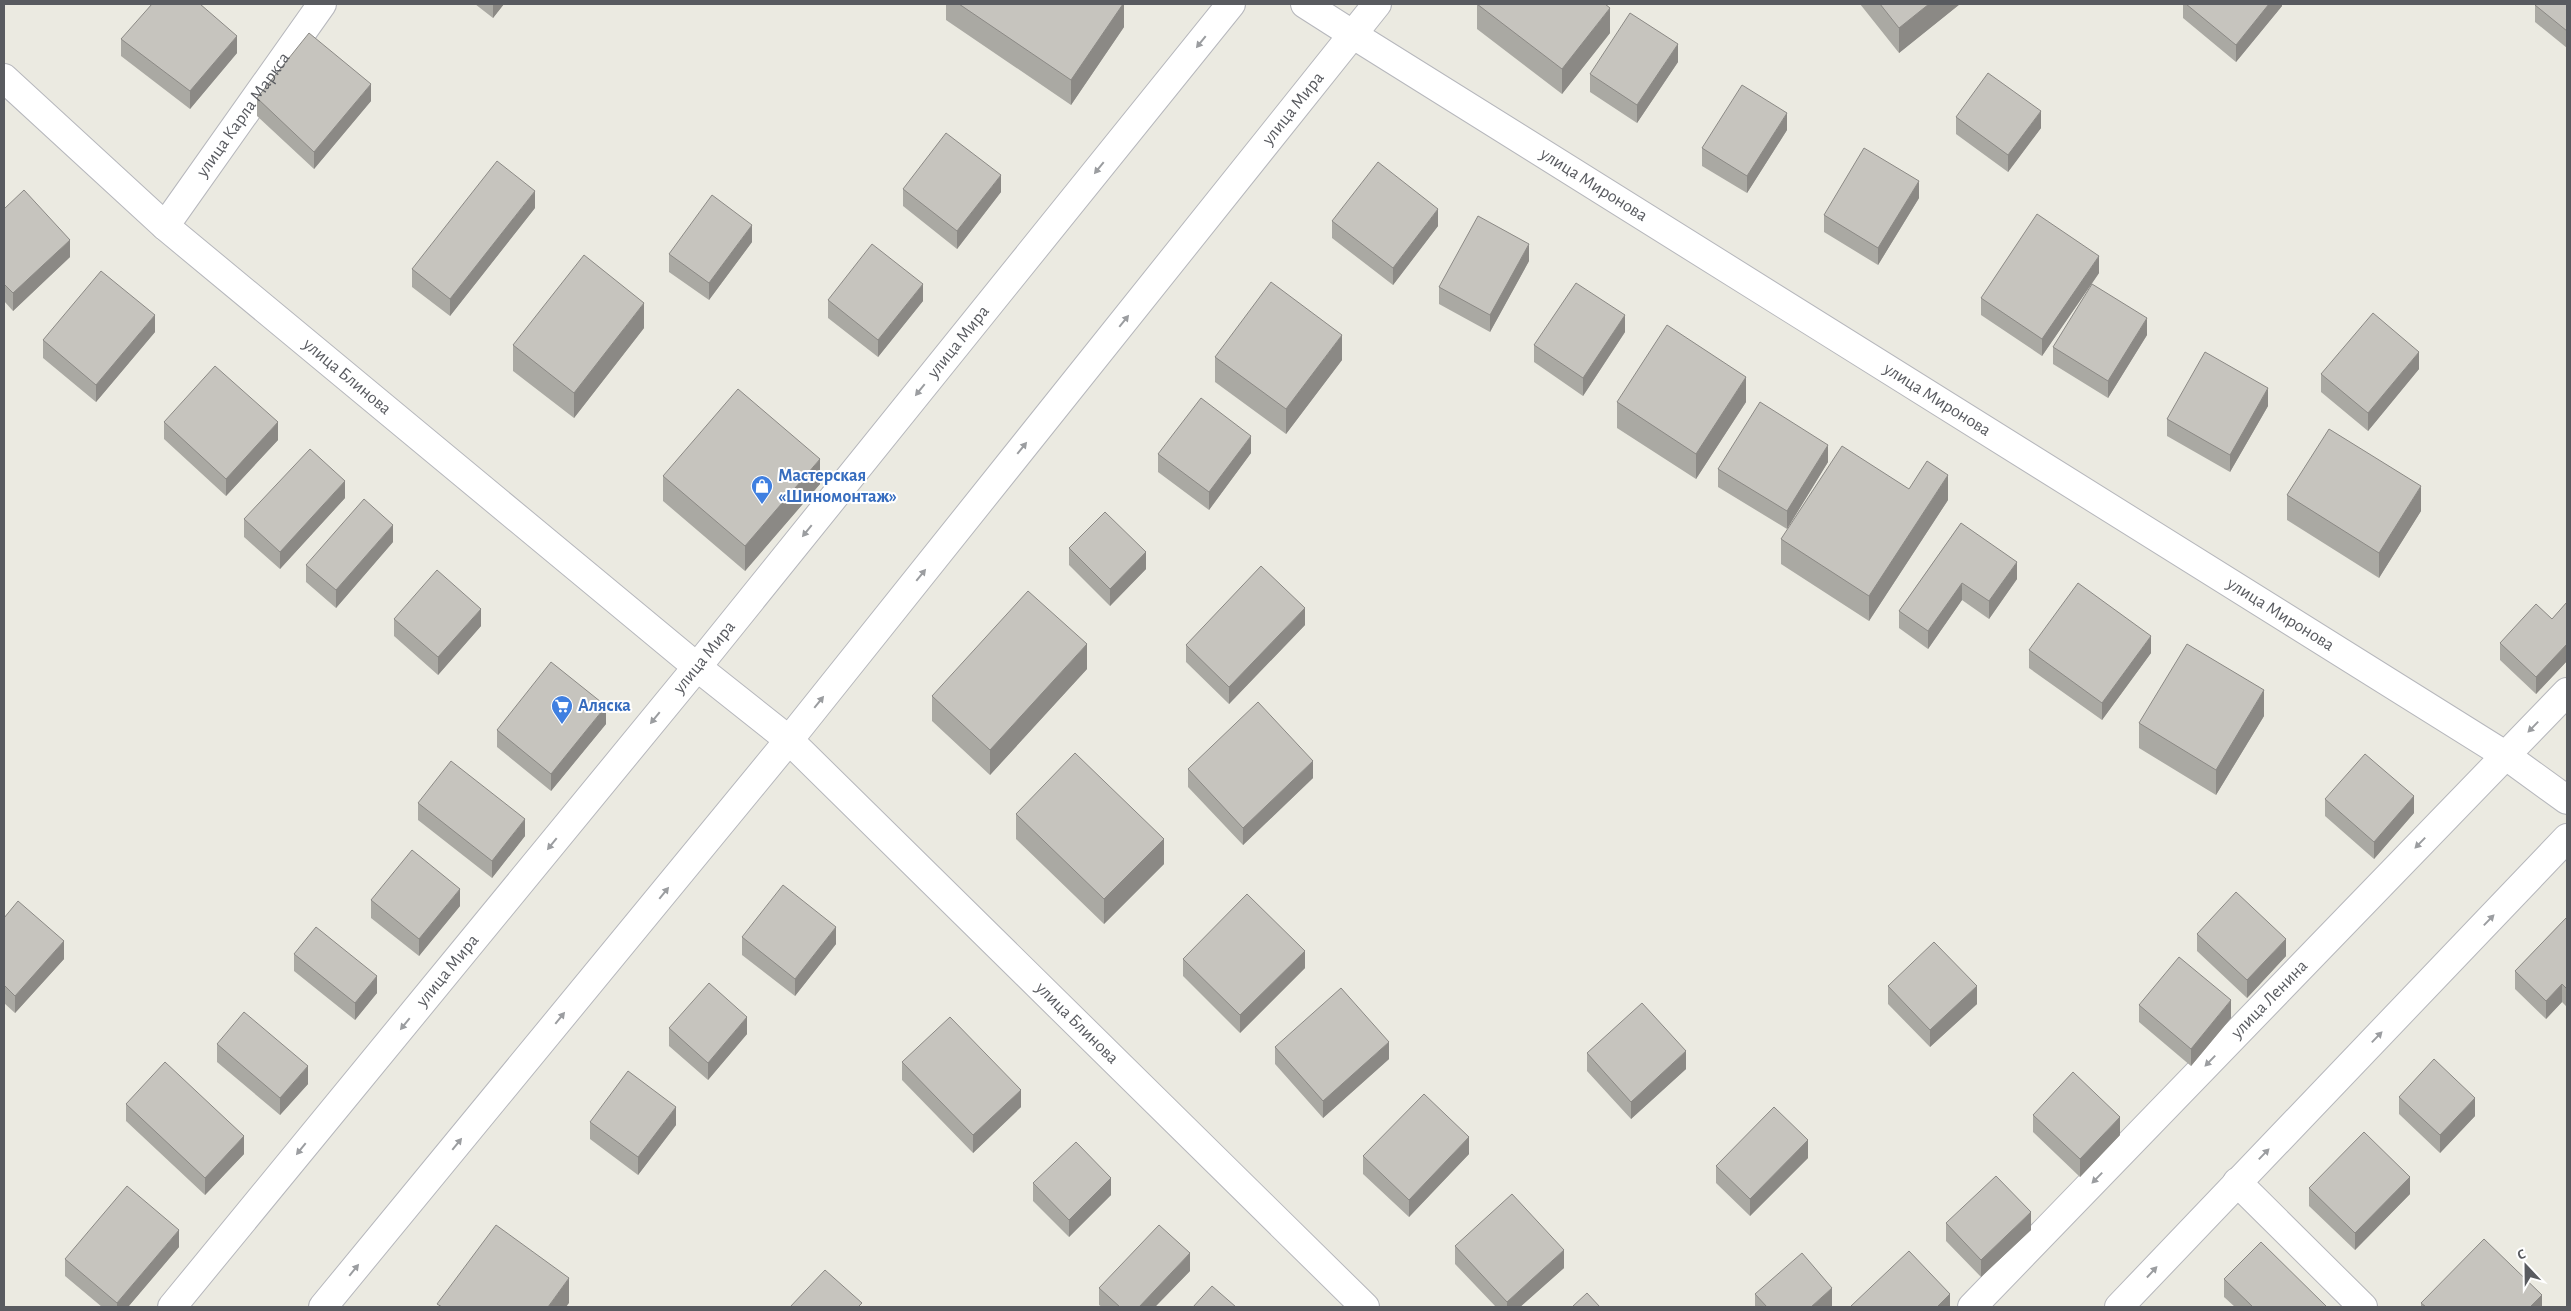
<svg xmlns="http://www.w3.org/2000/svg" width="2571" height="1311" font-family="'Alegreya Sans',sans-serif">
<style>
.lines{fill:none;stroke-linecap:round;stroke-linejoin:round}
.minor-casing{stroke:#b6b7bc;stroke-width:30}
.tertiary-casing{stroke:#b6b7bc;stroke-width:30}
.minor{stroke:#fff;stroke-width:28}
.tertiary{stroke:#fff;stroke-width:28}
.wall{fill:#aaa9a3}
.shaded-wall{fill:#8b8985}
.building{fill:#c6c4be;stroke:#8b8985}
.oneway{fill:#9b9da0}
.labels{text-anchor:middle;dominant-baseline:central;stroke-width:4;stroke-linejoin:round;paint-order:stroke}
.street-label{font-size:18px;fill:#595b60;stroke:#fff}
.shop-label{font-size:18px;font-weight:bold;fill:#366cbe;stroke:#fff;text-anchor:start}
</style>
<rect width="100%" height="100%" fill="#ebeae1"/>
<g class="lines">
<!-- minor casing -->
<g class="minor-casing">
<g id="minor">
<path id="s1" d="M 1352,34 L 2505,755 L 2567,800"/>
<path id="s2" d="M 4,78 L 165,226 L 697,667 L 789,740 L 1365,1307"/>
<path id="s3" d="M 165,226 L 322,4"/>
<path d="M 2237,1182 L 2363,1307"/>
</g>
</g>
<!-- tertiary casing -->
<g class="tertiary-casing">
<g id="tertiary">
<path d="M 1305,4 L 1352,34"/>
<path id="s4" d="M 172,1307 L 697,667 L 1231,4"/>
<path id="s5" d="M 323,1307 L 789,740 L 1377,4"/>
<path id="s6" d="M 1972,1307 L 2567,692"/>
<path d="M 2119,1307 L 2567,838"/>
</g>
</g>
<!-- minor -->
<use href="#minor" class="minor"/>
<!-- tertiary -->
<use href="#tertiary" class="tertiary"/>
</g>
<!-- wall -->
<path class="wall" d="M 475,4 L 504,4 L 493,18 Z
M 946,4 L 1124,4 L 1124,27 L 1071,105 L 946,20 Z
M 1477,4 L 1610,33 L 1562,94 L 1477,29 Z
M 1860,4 L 1960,4 L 1899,53 Z
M 2183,4 L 2282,4 L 2282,6 L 2236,62 L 2183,18 Z
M 2567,4 L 2567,48 L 2535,22 L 2535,5 Z
M 121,39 L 237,53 L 190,109 L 121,56 Z
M 1678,62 L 1637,123 L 1590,92 L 1590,74 Z
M 257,98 L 371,101 L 314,169 L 257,116 Z
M 1956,117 L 2041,128 L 2008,172 L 1956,134 Z
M 1787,130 L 1747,193 L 1702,166 L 1702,148 Z
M 903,189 L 1001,192 L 957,249 L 903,206 Z
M 1919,198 L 1878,265 L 1824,232 L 1824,215 Z
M 535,208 L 450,316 L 412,287 L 412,269 Z
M 4,209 L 70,257 L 13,311 L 4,301 Z
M 1332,221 L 1438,226 L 1393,285 L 1332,238 Z
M 752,242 L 709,300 L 669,272 L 669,254 Z
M 1529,261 L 1490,332 L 1439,304 L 1439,287 Z
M 2099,273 L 2042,356 L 1981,315 L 1981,298 Z
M 828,300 L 923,301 L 878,357 L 828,318 Z
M 644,328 L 574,418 L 513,371 L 513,345 Z
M 155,332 L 96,402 L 43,358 L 43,340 Z
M 1625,332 L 1583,396 L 1534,362 L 1534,345 Z
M 2147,335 L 2108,398 L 2053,364 L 2053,347 Z
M 1215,357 L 1342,360 L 1286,434 L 1215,382 Z
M 2419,369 L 2368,431 L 2321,392 L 2321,374 Z
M 1617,402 L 1746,402 L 1696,479 L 1617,428 Z
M 2268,406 L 2230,472 L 2167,436 L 2167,419 Z
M 164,422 L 278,440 L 226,496 L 164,439 Z
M 1251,453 L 1209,510 L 1158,472 L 1158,454 Z
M 1828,462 L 1787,529 L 1718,487 L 1718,469 Z
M 663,476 L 820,484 L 745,571 L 663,501 Z
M 2287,495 L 2421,511 L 2379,578 L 2287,520 Z
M 345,498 L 280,569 L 244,537 L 244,519 Z
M 1948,500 L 1869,621 L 1781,564 L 1781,539 Z
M 1961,523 L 2017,579 L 1989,619 L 1962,600 L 1928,649 L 1899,628 L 1899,611 Z
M 393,542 L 336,608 L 306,582 L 306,565 Z
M 1069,548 L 1146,569 L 1110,606 L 1069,565 Z
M 2567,602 L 2567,661 L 2536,694 L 2500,660 L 2500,643 L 2552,619 Z
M 394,619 L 481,626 L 438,675 L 394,636 Z
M 1305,625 L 1229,704 L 1186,662 L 1186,645 Z
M 2029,650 L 2151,653 L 2102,720 L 2029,668 Z
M 1087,669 L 990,775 L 932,721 L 932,696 Z
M 2264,716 L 2216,795 L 2139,748 L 2139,723 Z
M 606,724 L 551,791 L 497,747 L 497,730 Z
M 1188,769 L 1313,778 L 1243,845 L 1188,787 Z
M 2325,799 L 2414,813 L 2374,859 L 2325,816 Z
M 418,803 L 525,836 L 492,878 L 418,820 Z
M 1016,814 L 1164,864 L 1104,924 L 1016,839 Z
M 371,900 L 460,906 L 419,956 L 371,918 Z
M 2567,917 L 2567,1007 L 2562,1002 L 2546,1019 L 2515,989 L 2515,971 Z
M 4,918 L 64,959 L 15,1013 L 4,1003 Z
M 2197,934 L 2286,956 L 2247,998 L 2197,951 Z
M 742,937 L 836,944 L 795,996 L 742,955 Z
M 294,954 L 377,993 L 355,1020 L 294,971 Z
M 1183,959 L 1305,968 L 1240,1033 L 1183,976 Z
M 1888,986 L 1977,1004 L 1930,1047 L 1888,1004 Z
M 2139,1005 L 2231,1018 L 2191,1066 L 2139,1022 Z
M 669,1028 L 747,1034 L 708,1080 L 669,1046 Z
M 217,1044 L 308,1084 L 280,1115 L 217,1062 Z
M 1275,1047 L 1389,1059 L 1323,1118 L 1275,1064 Z
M 1587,1053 L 1686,1069 L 1631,1119 L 1587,1071 Z
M 902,1062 L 1021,1107 L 973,1153 L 902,1080 Z
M 2399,1097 L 2475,1116 L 2440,1153 L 2399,1114 Z
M 126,1104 L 244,1154 L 205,1195 L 126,1121 Z
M 2033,1115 L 2120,1135 L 2080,1177 L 2033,1132 Z
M 590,1122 L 676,1125 L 638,1175 L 590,1139 Z
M 1469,1154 L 1409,1217 L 1363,1174 L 1363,1156 Z
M 1808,1158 L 1750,1216 L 1716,1183 L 1716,1166 Z
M 1033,1183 L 1111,1195 L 1069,1237 L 1033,1201 Z
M 2309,1188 L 2410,1194 L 2355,1250 L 2309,1206 Z
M 1946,1223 L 2031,1230 L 1981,1277 L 1946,1241 Z
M 1455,1246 L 1564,1268 L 1520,1307 L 1496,1307 L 1455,1264 Z
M 179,1247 L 128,1307 L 102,1307 L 65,1276 L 65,1259 Z
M 1190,1271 L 1155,1307 L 1102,1307 L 1099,1305 L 1099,1288 Z
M 2224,1279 L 2327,1307 L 2235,1307 L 2224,1297 Z
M 1755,1294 L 1832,1306 L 1830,1307 L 1755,1307 Z
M 2421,1303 L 2542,1307 L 2421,1307 Z"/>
<!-- shaded-wall -->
<path class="shaded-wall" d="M 493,4 L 504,4 L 493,18 Z
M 1123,4 L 1124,4 L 1124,27 L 1071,105 L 1071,80 Z
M 1929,4 L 1960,4 L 1899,53 L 1899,28 Z
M 2269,4 L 2282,4 L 2282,6 L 2236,62 L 2236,45 Z
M 1610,8 L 1610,33 L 1562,94 L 1562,69 Z
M 237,36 L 237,53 L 190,109 L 190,91 Z
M 1678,44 L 1678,62 L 1637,123 L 1637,105 Z
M 371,84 L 371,101 L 314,169 L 314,152 Z
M 2041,111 L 2041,128 L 2008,172 L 2008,155 Z
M 1787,113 L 1787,130 L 1747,193 L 1747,176 Z
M 1001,175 L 1001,192 L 957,249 L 957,231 Z
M 1919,181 L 1919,198 L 1878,265 L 1878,248 Z
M 535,191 L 535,208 L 450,316 L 450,299 Z
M 1438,209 L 1438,226 L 1393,285 L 1393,268 Z
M 752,225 L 752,242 L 709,300 L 709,283 Z
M 70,240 L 70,257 L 13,311 L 13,293 Z
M 1529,244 L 1529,261 L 1490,332 L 1490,315 Z
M 2099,256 L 2099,273 L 2042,356 L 2042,339 Z
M 923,284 L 923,301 L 878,357 L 878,340 Z
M 644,303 L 644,328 L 574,418 L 574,393 Z
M 155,315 L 155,332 L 96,402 L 96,385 Z
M 1625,315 L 1625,332 L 1583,396 L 1583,378 Z
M 2147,318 L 2147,335 L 2108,398 L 2108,381 Z
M 1342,335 L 1342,360 L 1286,434 L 1286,409 Z
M 2419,352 L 2419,369 L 2368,431 L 2368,413 Z
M 1746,377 L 1746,402 L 1696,479 L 1696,454 Z
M 2268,388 L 2268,406 L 2230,472 L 2230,455 Z
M 278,422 L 278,440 L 226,496 L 226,479 Z
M 1251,436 L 1251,453 L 1209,510 L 1209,492 Z
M 1828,445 L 1828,462 L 1787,529 L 1787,511 Z
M 820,459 L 820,484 L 745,571 L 745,546 Z
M 1948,475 L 1948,500 L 1869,621 L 1869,596 Z
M 345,481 L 345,498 L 280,569 L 280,552 Z
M 2421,486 L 2421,511 L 2379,578 L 2379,553 Z
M 393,525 L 393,542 L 336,608 L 336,590 Z
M 1146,552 L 1146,569 L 1110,606 L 1110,589 Z
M 2017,562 L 2017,579 L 1989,619 L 1989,601 Z
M 1962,583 L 1962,600 L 1928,649 L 1928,631 Z
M 1305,608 L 1305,625 L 1229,704 L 1229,687 Z
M 481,609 L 481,626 L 438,675 L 438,657 Z
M 2151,636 L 2151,653 L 2102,720 L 2102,703 Z
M 1087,644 L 1087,669 L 990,775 L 990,750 Z
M 2567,644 L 2567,661 L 2536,694 L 2536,677 Z
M 2264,690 L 2264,716 L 2216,795 L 2216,770 Z
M 606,706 L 606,724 L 551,791 L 551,774 Z
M 1313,761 L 1313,778 L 1243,845 L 1243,828 Z
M 2414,796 L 2414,813 L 2374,859 L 2374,842 Z
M 525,819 L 525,836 L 492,878 L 492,861 Z
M 1164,839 L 1164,864 L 1104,924 L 1104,899 Z
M 460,889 L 460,906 L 419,956 L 419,939 Z
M 836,927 L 836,944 L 795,996 L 795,979 Z
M 2286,939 L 2286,956 L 2247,998 L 2247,980 Z
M 64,941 L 64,959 L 15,1013 L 15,996 Z
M 1305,951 L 1305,968 L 1240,1033 L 1240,1015 Z
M 377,976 L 377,993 L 355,1020 L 355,1003 Z
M 2562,984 L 2562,1002 L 2546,1019 L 2546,1001 Z
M 1977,986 L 1977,1004 L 1930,1047 L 1930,1030 Z
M 2231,1000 L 2231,1018 L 2191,1066 L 2191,1049 Z
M 747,1017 L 747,1034 L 708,1080 L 708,1063 Z
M 1389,1042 L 1389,1059 L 1323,1118 L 1323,1101 Z
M 1686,1051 L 1686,1069 L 1631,1119 L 1631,1102 Z
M 308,1066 L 308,1084 L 280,1115 L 280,1098 Z
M 1021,1090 L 1021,1107 L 973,1153 L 973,1135 Z
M 2475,1098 L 2475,1116 L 2440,1153 L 2440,1135 Z
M 676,1107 L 676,1125 L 638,1175 L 638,1157 Z
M 2120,1117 L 2120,1135 L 2080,1177 L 2080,1159 Z
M 244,1136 L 244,1154 L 205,1195 L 205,1178 Z
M 1469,1137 L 1469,1154 L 1409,1217 L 1409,1200 Z
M 1808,1140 L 1808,1158 L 1750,1216 L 1750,1199 Z
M 2410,1177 L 2410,1194 L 2355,1250 L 2355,1233 Z
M 1111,1178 L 1111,1195 L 1069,1237 L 1069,1220 Z
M 2031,1212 L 2031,1230 L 1981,1277 L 1981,1260 Z
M 179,1230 L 179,1247 L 128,1307 L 117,1307 L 117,1303 Z
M 1564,1250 L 1564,1268 L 1520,1307 L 1507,1307 L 1507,1302 Z
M 1190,1253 L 1190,1271 L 1155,1307 L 1139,1307 Z
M 569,1278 L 569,1303 L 566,1307 L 548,1307 Z
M 1832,1288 L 1832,1306 L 1830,1307 L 1811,1307 Z
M 1950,1294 L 1950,1307 L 1937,1307 Z
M 2542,1295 L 2542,1307 L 2530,1307 Z"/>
<!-- building -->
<path class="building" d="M 152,4 L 200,4 L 237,36 L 190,91 L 121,39 Z
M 959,4 L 1123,4 L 1071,80 Z
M 1477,4 L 1605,4 L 1610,8 L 1562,69 Z
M 1880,4 L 1929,4 L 1899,28 Z
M 2186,4 L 2269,4 L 2236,45 Z
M 2536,4 L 2567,4 L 2567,31 L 2535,5 Z
M 1630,13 L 1678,44 L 1637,105 L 1590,74 Z
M 309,33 L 371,84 L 314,152 L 257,98 Z
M 1988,73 L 2041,111 L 2008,155 L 1956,117 Z
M 1742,85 L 1787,113 L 1747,176 L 1702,148 Z
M 946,133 L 1001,175 L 957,231 L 903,189 Z
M 1864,148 L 1919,181 L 1878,248 L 1824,215 Z
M 497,161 L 535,191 L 450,299 L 412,269 Z
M 1378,162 L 1438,209 L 1393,268 L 1332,221 Z
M 24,190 L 70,240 L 13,293 L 4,284 L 4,209 Z
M 712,195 L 752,225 L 709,283 L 669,254 Z
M 2037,214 L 2099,256 L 2042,339 L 1981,298 Z
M 1478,216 L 1529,244 L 1490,315 L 1439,287 Z
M 872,244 L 923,284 L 878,340 L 828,300 Z
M 584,255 L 644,303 L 574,393 L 513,345 Z
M 101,271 L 155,315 L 96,385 L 43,340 Z
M 1271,282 L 1342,335 L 1286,409 L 1215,357 Z
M 1576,283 L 1625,315 L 1583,378 L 1534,345 Z
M 2092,284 L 2147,318 L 2108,381 L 2053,347 Z
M 2373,313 L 2419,352 L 2368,413 L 2321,374 Z
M 1667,325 L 1746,377 L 1696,454 L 1617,402 Z
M 2205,352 L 2268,388 L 2230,455 L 2167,419 Z
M 215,366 L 278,422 L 226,479 L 164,422 Z
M 738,389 L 820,459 L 745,546 L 663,476 Z
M 1201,398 L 1251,436 L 1209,492 L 1158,454 Z
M 1760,402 L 1828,445 L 1787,511 L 1718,469 Z
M 2329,429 L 2421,486 L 2379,553 L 2287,495 Z
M 1842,446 L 1909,489 L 1927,461 L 1948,475 L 1869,596 L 1781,539 Z
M 310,449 L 345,481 L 280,552 L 244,519 Z
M 364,499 L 393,525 L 336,590 L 306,565 Z
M 1105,512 L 1146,552 L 1110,589 L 1069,548 Z
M 1961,523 L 2017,562 L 1989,601 L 1962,583 L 1928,631 L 1899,611 Z
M 1261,566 L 1305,608 L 1229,687 L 1186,645 Z
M 437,570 L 481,609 L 438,657 L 394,619 Z
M 2078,583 L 2151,636 L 2102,703 L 2029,650 Z
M 1028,591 L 1087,644 L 990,750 L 932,696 Z
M 2567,602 L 2567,644 L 2536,677 L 2500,643 L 2536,604 L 2552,619 Z
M 2187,644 L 2264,690 L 2216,770 L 2139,723 Z
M 551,662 L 606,706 L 551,774 L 497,730 Z
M 1258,702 L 1313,761 L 1243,828 L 1188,769 Z
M 1075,753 L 1164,839 L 1104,899 L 1016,814 Z
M 2365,754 L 2414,796 L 2374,842 L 2325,799 Z
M 451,761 L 525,819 L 492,861 L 418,803 Z
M 412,850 L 460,889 L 419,939 L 371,900 Z
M 783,885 L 836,927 L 795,979 L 742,937 Z
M 2236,892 L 2286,939 L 2247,980 L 2197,934 Z
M 1247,894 L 1305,951 L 1240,1015 L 1183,959 Z
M 18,901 L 64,941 L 15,996 L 4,985 L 4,918 Z
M 2567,917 L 2567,989 L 2562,984 L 2546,1001 L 2515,971 Z
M 316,927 L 377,976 L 355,1003 L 294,954 Z
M 1934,942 L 1977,986 L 1930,1030 L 1888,986 Z
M 2179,957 L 2231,1000 L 2191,1049 L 2139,1005 Z
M 709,983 L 747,1017 L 708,1063 L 669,1028 Z
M 1341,988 L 1389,1042 L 1323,1101 L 1275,1047 Z
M 1642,1003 L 1686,1051 L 1631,1102 L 1587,1053 Z
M 244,1012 L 308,1066 L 280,1098 L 217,1044 Z
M 950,1017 L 1021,1090 L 973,1135 L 902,1062 Z
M 2434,1059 L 2475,1098 L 2440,1135 L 2399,1097 Z
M 165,1062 L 244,1136 L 205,1178 L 126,1104 Z
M 628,1071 L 676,1107 L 638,1157 L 590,1122 Z
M 2073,1072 L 2120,1117 L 2080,1159 L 2033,1115 Z
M 1424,1094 L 1469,1137 L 1409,1200 L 1363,1156 Z
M 1774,1107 L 1808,1140 L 1750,1199 L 1716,1166 Z
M 2364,1132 L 2410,1177 L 2355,1233 L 2309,1188 Z
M 1076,1142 L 1111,1178 L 1069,1220 L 1033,1183 Z
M 1996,1176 L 2031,1212 L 1981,1260 L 1946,1223 Z
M 127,1186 L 179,1230 L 117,1303 L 65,1259 Z
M 1512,1194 L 1564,1250 L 1507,1302 L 1455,1246 Z
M 496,1225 L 569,1278 L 548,1307 L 442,1307 L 437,1304 Z
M 1159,1225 L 1190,1253 L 1139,1307 L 1120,1307 L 1099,1288 Z
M 2484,1239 L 2542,1295 L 2530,1307 L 2426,1307 L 2421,1303 Z
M 2261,1242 L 2327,1307 L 2253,1307 L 2224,1279 Z
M 1909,1251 L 1950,1294 L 1937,1307 L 1852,1307 L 1851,1306 Z
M 1802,1253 L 1832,1288 L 1811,1307 L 1767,1307 L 1755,1294 Z
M 825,1270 L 862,1303 L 858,1307 L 790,1307 Z
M 1212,1286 L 1236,1307 L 1193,1307 Z
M 1587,1293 L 1600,1307 L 1572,1307 Z"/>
<!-- one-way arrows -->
<defs><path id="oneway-solid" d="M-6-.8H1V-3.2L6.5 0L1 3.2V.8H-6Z" transform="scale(1.25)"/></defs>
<g class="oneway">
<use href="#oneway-solid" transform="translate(1201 42) rotate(129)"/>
<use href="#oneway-solid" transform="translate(1099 168) rotate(129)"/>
<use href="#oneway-solid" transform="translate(1124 321) rotate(-51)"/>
<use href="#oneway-solid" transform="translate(920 390) rotate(129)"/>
<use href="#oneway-solid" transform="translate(1022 448) rotate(-51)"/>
<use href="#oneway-solid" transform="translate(807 531) rotate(129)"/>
<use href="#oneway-solid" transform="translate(921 575) rotate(-51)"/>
<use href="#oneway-solid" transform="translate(819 702) rotate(-51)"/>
<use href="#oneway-solid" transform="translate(655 718) rotate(129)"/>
<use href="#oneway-solid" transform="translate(2533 727) rotate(134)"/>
<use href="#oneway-solid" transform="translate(2420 843) rotate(134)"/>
<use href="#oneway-solid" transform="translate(552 844) rotate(129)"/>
<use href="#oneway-solid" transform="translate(664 893) rotate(-51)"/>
<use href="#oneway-solid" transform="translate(2489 920) rotate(-46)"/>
<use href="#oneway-solid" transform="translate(560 1018) rotate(-51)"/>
<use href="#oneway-solid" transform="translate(405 1024) rotate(129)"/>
<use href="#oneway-solid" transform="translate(2377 1037) rotate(-46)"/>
<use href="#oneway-solid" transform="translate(2210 1061) rotate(134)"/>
<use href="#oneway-solid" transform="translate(457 1144) rotate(-51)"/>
<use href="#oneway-solid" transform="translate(301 1149) rotate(129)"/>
<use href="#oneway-solid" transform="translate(2264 1154) rotate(-46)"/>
<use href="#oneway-solid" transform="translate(2097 1178) rotate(134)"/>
<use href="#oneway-solid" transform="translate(354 1270) rotate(-51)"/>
<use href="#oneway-solid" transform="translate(2152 1272) rotate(-47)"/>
</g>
<!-- icons -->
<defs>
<g id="shop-pin" transform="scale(1.125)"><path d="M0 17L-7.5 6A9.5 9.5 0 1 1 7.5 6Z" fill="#3f7fe0" stroke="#fff"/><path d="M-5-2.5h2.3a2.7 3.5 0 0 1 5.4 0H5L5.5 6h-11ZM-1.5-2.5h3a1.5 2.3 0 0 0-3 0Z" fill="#fff"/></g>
<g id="supermarket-pin" transform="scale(1.125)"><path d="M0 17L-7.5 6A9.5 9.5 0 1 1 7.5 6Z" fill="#3f7fe0" stroke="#fff"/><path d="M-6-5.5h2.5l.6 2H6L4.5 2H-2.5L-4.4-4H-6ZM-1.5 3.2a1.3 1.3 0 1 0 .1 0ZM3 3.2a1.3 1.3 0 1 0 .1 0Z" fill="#fff"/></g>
</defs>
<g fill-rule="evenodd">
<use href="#shop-pin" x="762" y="486"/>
<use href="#supermarket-pin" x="562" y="706"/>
</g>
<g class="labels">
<!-- street labels -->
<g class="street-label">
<text stroke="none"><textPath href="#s5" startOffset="1542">улица Мира</textPath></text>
<text stroke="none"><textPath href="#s3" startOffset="136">улица Карла Маркса</textPath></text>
<text stroke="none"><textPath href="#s1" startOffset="285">улица Миронова</textPath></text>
<text stroke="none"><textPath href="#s4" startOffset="1245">улица Мира</textPath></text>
<text stroke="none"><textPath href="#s2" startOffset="455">улица Блинова</textPath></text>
<text stroke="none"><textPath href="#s1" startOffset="690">улица Миронова</textPath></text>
<text stroke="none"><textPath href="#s1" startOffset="1095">улица Миронова</textPath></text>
<text stroke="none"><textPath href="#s4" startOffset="840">улица Мира</textPath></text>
<text stroke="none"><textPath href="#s4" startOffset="435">улица Мира</textPath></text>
<text stroke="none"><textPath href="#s6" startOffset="428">улица Ленина</textPath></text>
<text stroke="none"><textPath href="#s2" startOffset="1431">улица Блинова</textPath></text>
</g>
<!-- shop labels -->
<g class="shop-label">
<text x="778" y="476">Мастерская<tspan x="778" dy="21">«Шиномонтаж»</tspan></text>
<text x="578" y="706">Аляска</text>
</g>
</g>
<!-- border -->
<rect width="2571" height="1311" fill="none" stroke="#595b60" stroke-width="10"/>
<!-- north arrow -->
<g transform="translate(2526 1266) rotate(338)" stroke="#ffffff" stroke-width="4" paint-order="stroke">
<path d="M0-4L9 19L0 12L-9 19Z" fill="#595b60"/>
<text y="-8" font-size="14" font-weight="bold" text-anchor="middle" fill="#595b60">С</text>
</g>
</svg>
